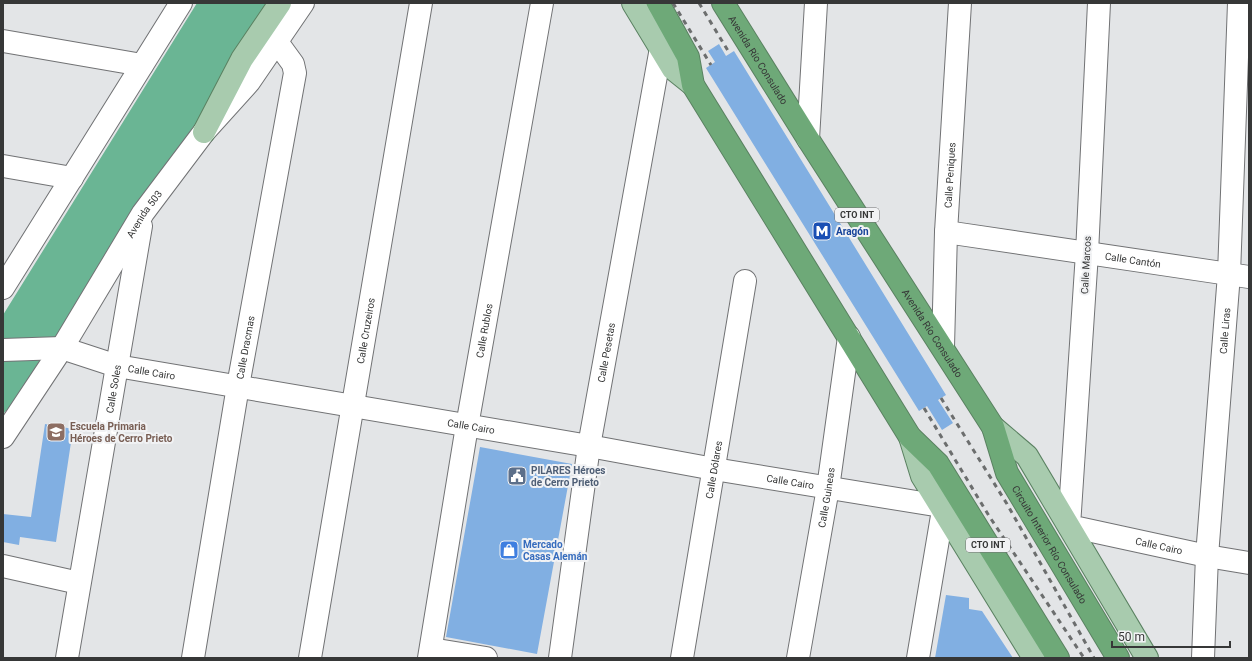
<svg xmlns="http://www.w3.org/2000/svg" width="1252" height="661" font-family="Roboto,sans-serif">
<style>
.forest{fill:#6ab594}
.building{fill:#81afe2}
.lines{fill:none;stroke-linecap:round;stroke-linejoin:round}
.minor-casing{stroke:#717274;stroke-width:24}
.major-casing{stroke:#5a8161;stroke-width:24}
.highway-casing{stroke:#5a8161;stroke-width:24}
.minor{stroke:#fff;stroke-width:22}
.major{stroke:#a8cbae;stroke-width:22}
.highway{stroke:#6ea978;stroke-width:22}
.rail{stroke:#6c6e6e;stroke-width:3;stroke-dasharray:5 5;stroke-linecap:butt}
.labels{text-anchor:middle;dominant-baseline:central;stroke-width:4;stroke-linejoin:round;paint-order:stroke}
.shield{fill:#f1f2f4;stroke:#6e6f70;stroke-width:1}
.shield-label{font-size:9px;font-weight:bold;fill:#363737}
.street-label{font-size:10px;fill:#363737;stroke:#f1f2f4}
.transit-label{font-size:10px;font-weight:bold;fill:#164399;stroke:#f1f2f4;text-anchor:start}
.education-label{font-size:10px;font-weight:bold;fill:#785e54;stroke:#f1f2f4;text-anchor:start}
.service-label{font-size:10px;font-weight:bold;fill:#4e5e75;stroke:#f1f2f4;text-anchor:start}
.shop-label{font-size:10px;font-weight:bold;fill:#366cbe;stroke:#f1f2f4;text-anchor:start}
</style>
<rect width="100%" height="100%" fill="#e3e5e7"/>
<!-- forest -->
<path class="forest" d="M 197,3 L 274,3 L 55,339 L 3,341 L 3,315 Z
M 47,354 L 11,406 L 3,414 L 3,358 Z"/>
<!-- building -->
<path class="building" d="M 719,44 L 726,56 L 734,51 L 946,395 L 938,400 L 953,423 L 942,430 L 927,406 L 919,411 L 706,68 L 715,62 L 708,51 Z
M 45,424 L 73,429 L 56,542 L 20,537 L 19,545 L 3,542 L 3,514 L 31,517 Z
M 480,447 L 572,464 L 537,654 L 446,637 Z
M 946,595 L 969,598 L 969,609 L 982,611 L 1013,658 L 935,658 Z"/>
<g class="lines">
<!-- minor casing -->
<g class="minor-casing">
<g id="minor">
<path id="s1" d="M 1099,3 L 1087,253 L 1069,526 L 1207,556 L 1249,563"/>
<path d="M 3,41 L 142,65"/>
<path d="M 808,139 L 816,3"/>
<path d="M 3,166 L 72,178"/>
<path id="s2" d="M 946,232 L 1249,277"/>
<path d="M 3,288 L 181,3"/>
<path id="s3" d="M 943,347 L 946,232 L 960,3"/>
<path id="s4" d="M 3,350 L 62,348 L 117,366 L 589,446 L 714,469 L 941,506"/>
<path id="s5" d="M 3,437 L 62,348 L 143,213 L 204,132 L 249,82 L 303,3"/>
<path d="M 3,566 L 79,583"/>
<path d="M 431,649 L 486,658"/>
<path id="s6" d="M 67,658 L 141,226"/>
<path id="s7" d="M 193,658 L 238,386 L 295,73 L 293,64 L 277,42"/>
<path id="s8" d="M 310,658 L 421,3"/>
<path id="s9" d="M 429,658 L 467,426 L 542,3"/>
<path id="s10" d="M 560,658 L 589,446 L 661,48"/>
<path id="s11" d="M 682,658 L 745,281"/>
<path id="s12" d="M 798,658 L 828,488 L 849,337"/>
<path d="M 918,658 L 943,510"/>
<path id="s13" d="M 1203,658 L 1207,556 L 1229,274 L 1239,3"/>
</g>
</g>
<!-- major casing -->
<g class="major-casing">
<path id="major" d="M 633,3 L 673,69 L 693,85
M 204,132 L 242,59 L 280,3
M 993,427 L 1027,456 L 1147,658
M 910,437 L 922,476 L 1034,658"/>
</g>
<!-- highway casing -->
<g class="highway-casing">
<g id="highway">
<path d="M 658,3 L 688,57 L 693,85 L 910,437 L 938,464 L 1058,658"/>
<path id="s14" d="M 723,3 L 808,139 L 993,427 L 1007,473 L 1118,658"/>
</g>
</g>
<!-- minor -->
<use href="#minor" class="minor"/>
<!-- major -->
<use href="#major" class="major"/>
<!-- highway -->
<use href="#highway" class="highway"/>
<!-- rail -->
<path class="rail" d="M 673,3 L 711,65
M 699,3 L 730,54
M 941,398 L 1007,504 L 1094,658
M 924,408 L 989,516 L 1084,658"/>
</g>
<!-- icons -->
<defs>
<g id="metro-square" transform="scale(1)"><rect x="-9" y="-9" width="18" height="18" rx="4" fill="#1a4fb4" stroke="#f1f2f4"/><path d="M-5.5 5V-5H-3L0 0L3-5H5.5V5H3V-.5L0 4L-3-.5V5Z" fill="#fff"/></g>
<g id="school-square" transform="scale(1)"><rect x="-9" y="-9" width="18" height="18" rx="4" fill="#8d6e63" stroke="#f1f2f4"/><path d="M0-5L7-2L0 1L-7-2ZM-4 1L0 2.5L4 1V4Q0 6-4 4Z" fill="#fff"/></g>
<g id="civic-square" transform="scale(1)"><rect x="-9" y="-9" width="18" height="18" rx="4" fill="#5c6f8a" stroke="#f1f2f4"/><path d="M-.6-6.5H3V-4.5H.6V-3L4-1V1h2V6H-6V1h2V-1L-.6-3ZM-1.2 2.5V6h2.4V2.5Z" fill="#fff"/></g>
<g id="shop-square" transform="scale(1)"><rect x="-9" y="-9" width="18" height="18" rx="4" fill="#3f7fe0" stroke="#f1f2f4"/><path d="M-5-2.5h2.3a2.7 3.5 0 0 1 5.4 0H5L5.5 6h-11ZM-1.5-2.5h3a1.5 2.3 0 0 0-3 0Z" fill="#fff"/></g>
</defs>
<g fill-rule="evenodd">
<use href="#metro-square" x="822" y="231"/>
<use href="#school-square" x="56" y="432"/>
<use href="#civic-square" x="517" y="476"/>
<use href="#shop-square" x="509" y="550"/>
</g>
<g class="labels">
<!-- shield labels -->
<g class="shield">
<rect x="835" y="208" width="44" height="14" rx="3"/>
<rect x="966" y="538" width="44" height="14" rx="3"/>
</g>
<g class="shield-label">
<text x="857" y="215">CTO INT</text>
<text x="988" y="545">CTO INT</text>
</g>
<!-- street labels -->
<g class="street-label">
<text stroke="none"><textPath href="#s14" startOffset="67">Avenida Río Consulado</textPath></text>
<text stroke="none"><textPath href="#s3" startOffset="172">Calle Peniques</textPath></text>
<text stroke="none"><textPath href="#s5" startOffset="264">Avenida 503</textPath></text>
<text stroke="none"><textPath href="#s2" startOffset="189">Calle Cantón</textPath></text>
<text transform="translate(1086 265) rotate(-87)">Calle Marcos</text>
<text stroke="none"><textPath href="#s8" startOffset="332">Calle Cruzeiros</textPath></text>
<text stroke="none"><textPath href="#s9" startOffset="332">Calle Rublos</textPath></text>
<text stroke="none"><textPath href="#s13" startOffset="328">Calle Liras</textPath></text>
<text stroke="none"><textPath href="#s14" startOffset="391">Avenida Río Consulado</textPath></text>
<text stroke="none"><textPath href="#s7" startOffset="315">Calle Dracmas</textPath></text>
<text stroke="none"><textPath href="#s10" startOffset="309">Calle Pesetas</textPath></text>
<text stroke="none"><textPath href="#s4" startOffset="152">Calle Cairo</textPath></text>
<text stroke="none"><textPath href="#s6" startOffset="273">Calle Soles</textPath></text>
<text stroke="none"><textPath href="#s4" startOffset="476">Calle Cairo</textPath></text>
<text stroke="none"><textPath href="#s11" startOffset="191">Calle Dólares</textPath></text>
<text stroke="none"><textPath href="#s4" startOffset="800">Calle Cairo</textPath></text>
<text stroke="none"><textPath href="#s12" startOffset="163">Calle Guineas</textPath></text>
<text stroke="none"><textPath href="#s14" startOffset="634">Circuito Interior Río Consulado</textPath></text>
<text stroke="none"><textPath href="#s1" startOffset="616">Calle Cairo</textPath></text>
</g>
<!-- transit labels -->
<g class="transit-label">
<text x="836" y="231">Aragón</text>
</g>
<!-- education labels -->
<g class="education-label">
<text x="70" y="426">Escuela Primaria<tspan x="70" dy="12">Héroes de Cerro Prieto</tspan></text>
</g>
<!-- service labels -->
<g class="service-label">
<text x="531" y="470">PILARES Héroes<tspan x="531" dy="12">de Cerro Prieto</tspan></text>
</g>
<!-- shop labels -->
<g class="shop-label">
<text x="523" y="544">Mercado<tspan x="523" dy="12">Casas Alemán</tspan></text>
</g>
</g>
<!-- border -->
<rect width="1252" height="661" fill="none" stroke="#363737" stroke-width="8"/>
<!-- scale -->
<path d="M1112 641v6h118v-6" fill="none" stroke="#363737" stroke-width="2"/>
<text x="1118" y="641" font-size="12" fill="#363737" stroke="#f1f2f4" stroke-width="3" paint-order="stroke">50 m</text>
</svg>
